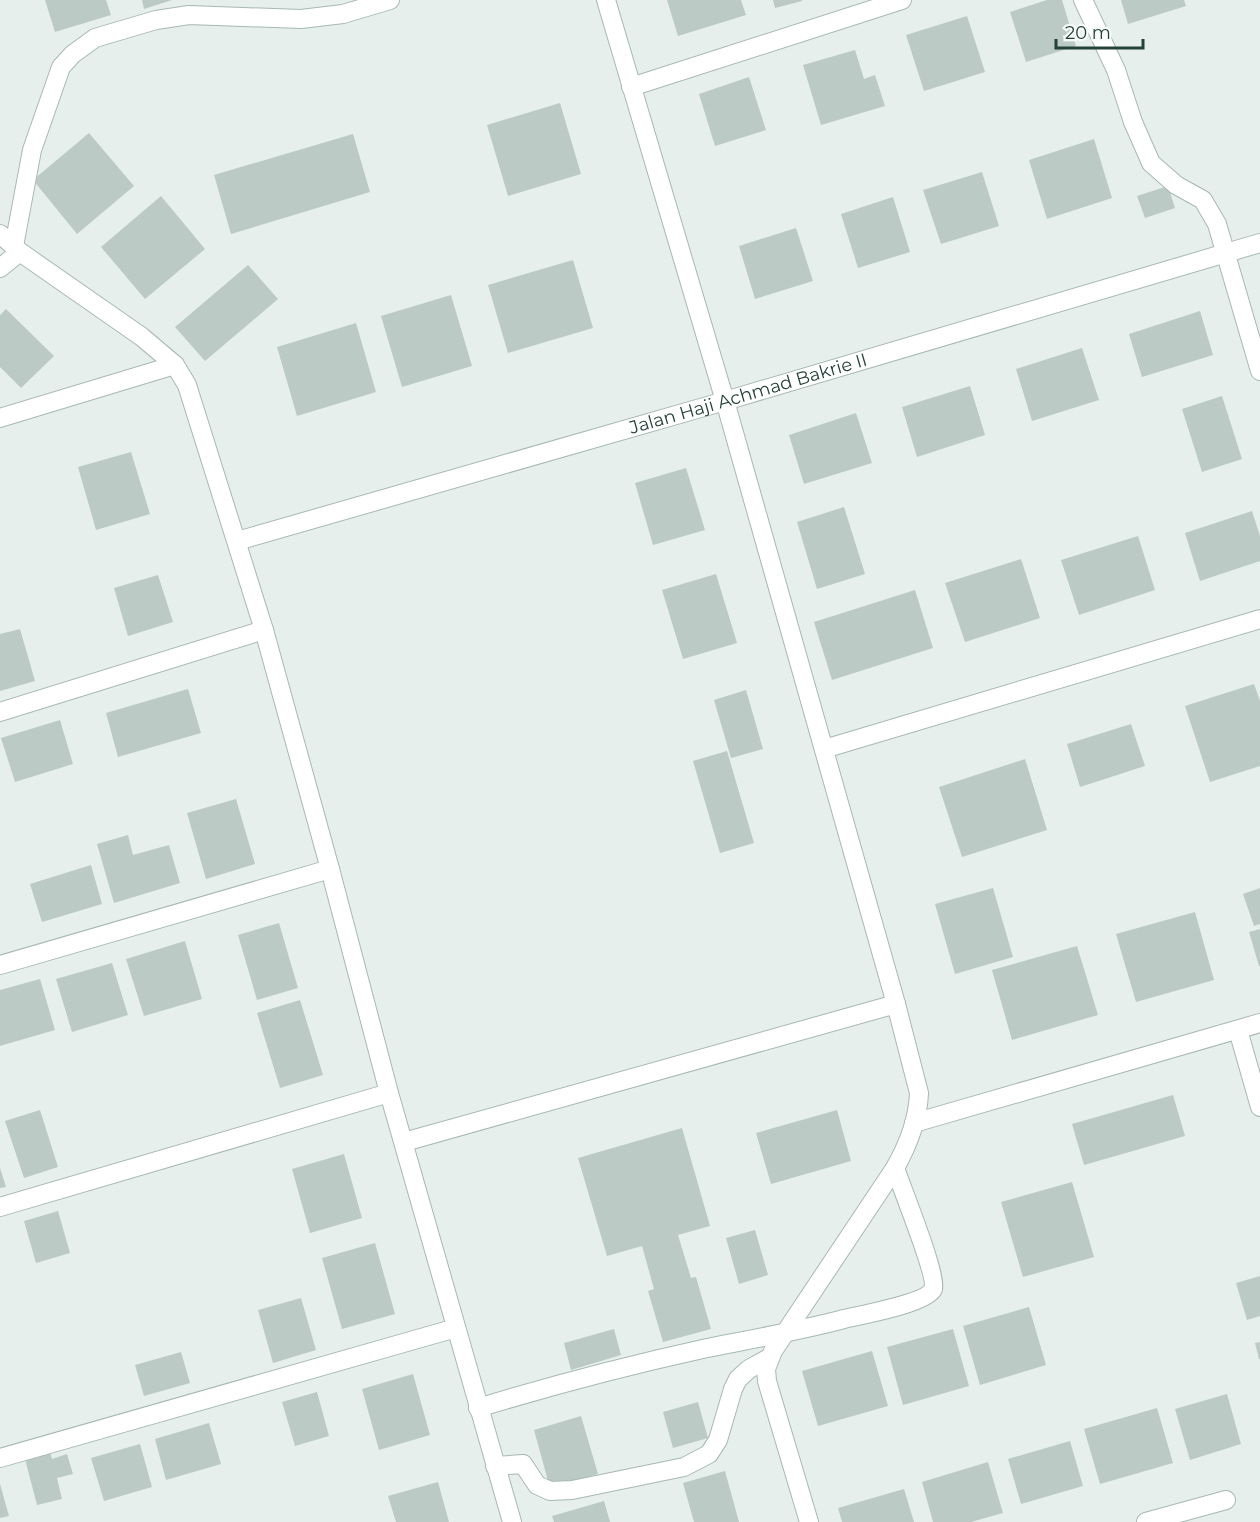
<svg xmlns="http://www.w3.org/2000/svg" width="1260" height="1522" font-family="Montserrat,sans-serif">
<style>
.building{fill:#bbcac4}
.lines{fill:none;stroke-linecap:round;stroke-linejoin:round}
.minor-casing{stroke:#a8b8b2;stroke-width:20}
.minor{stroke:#fff;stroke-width:18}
.labels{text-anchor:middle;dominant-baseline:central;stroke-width:6;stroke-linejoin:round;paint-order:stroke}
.street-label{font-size:18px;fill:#24423a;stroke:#f7fbf9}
</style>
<rect width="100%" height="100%" fill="#e6efeb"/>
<!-- building -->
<path class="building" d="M 45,0 L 106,0 L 111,15 L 55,32 Z
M 142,0 L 172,0 L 144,9 Z
M 667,0 L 741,0 L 746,15 L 678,36 Z
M 773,0 L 802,0 L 802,1 L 775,8 Z
M 1047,0 L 1062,0 L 1076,46 L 1026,62 L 1010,12 Z
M 1121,0 L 1184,0 L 1186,6 L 1128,24 Z
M 967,16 L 985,72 L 924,91 L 906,35 Z
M 855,50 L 864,79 L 875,75 L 885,106 L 821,125 L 803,65 Z
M 749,77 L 766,130 L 715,146 L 699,94 Z
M 560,103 L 581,174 L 508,196 L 487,125 Z
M 89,133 L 134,186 L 77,234 L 33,180 Z
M 353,134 L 370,192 L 231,234 L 214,175 Z
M 1094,139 L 1112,198 L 1047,219 L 1029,160 Z
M 982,172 L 999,226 L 941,244 L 923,190 Z
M 1168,186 L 1175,208 L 1145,218 L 1137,196 Z
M 161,196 L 205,249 L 145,299 L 101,247 Z
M 893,197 L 910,252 L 858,268 L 841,214 Z
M 796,228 L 813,281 L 755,299 L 739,246 Z
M 573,260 L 593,328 L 508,353 L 488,285 Z
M 248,265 L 278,299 L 205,361 L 175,327 Z
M 451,295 L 472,366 L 402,387 L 381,316 Z
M 6,309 L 54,356 L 21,388 L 0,367 L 0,315 Z
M 1200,311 L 1213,355 L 1142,377 L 1129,334 Z
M 356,323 L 376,392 L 297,416 L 277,347 Z
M 1082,348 L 1099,400 L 1032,421 L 1016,369 Z
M 970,386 L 985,435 L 917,457 L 902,407 Z
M 1222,396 L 1242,459 L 1202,472 L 1182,409 Z
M 856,413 L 872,463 L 804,484 L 789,435 Z
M 131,452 L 150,514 L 96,530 L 78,467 Z
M 686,468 L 705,530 L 653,545 L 635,483 Z
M 844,507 L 865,574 L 817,589 L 797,522 Z
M 1252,511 L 1260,536 L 1260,561 L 1200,581 L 1185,533 Z
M 1138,536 L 1155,590 L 1079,615 L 1061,560 Z
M 1021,559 L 1040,618 L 965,642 L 945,583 Z
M 716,574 L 737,643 L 683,659 L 662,590 Z
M 158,575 L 173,622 L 128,636 L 114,588 Z
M 915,590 L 933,648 L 832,680 L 814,622 Z
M 20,629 L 35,681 L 0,691 L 0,634 Z
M 1254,684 L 1260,701 L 1260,766 L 1210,782 L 1185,706 Z
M 188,689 L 201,733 L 118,757 L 106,713 Z
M 746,690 L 763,749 L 731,758 L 714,700 Z
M 60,720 L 73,764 L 15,782 L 1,738 Z
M 1131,724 L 1145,766 L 1080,787 L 1067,744 Z
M 727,751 L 754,843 L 720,853 L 693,761 Z
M 1025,759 L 1047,830 L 962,857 L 939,787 Z
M 236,799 L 255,864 L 206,879 L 187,813 Z
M 128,835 L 133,855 L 169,845 L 180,883 L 114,903 L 97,844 Z
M 91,865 L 102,904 L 42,922 L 30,884 Z
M 993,888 L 1013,957 L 955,974 L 935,904 Z
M 1260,888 L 1260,924 L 1254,926 L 1243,894 Z
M 1195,912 L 1214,980 L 1136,1002 L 1116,934 Z
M 279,923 L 298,988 L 257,1000 L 238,935 Z
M 1260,929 L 1260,966 L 1259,966 L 1249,932 Z
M 185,941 L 202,999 L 144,1016 L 126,959 Z
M 1077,946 L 1098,1015 L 1012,1040 L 992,970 Z
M 112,963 L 128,1015 L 72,1032 L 56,979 Z
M 40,979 L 55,1030 L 0,1046 L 0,990 Z
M 300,1000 L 323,1075 L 280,1088 L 257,1013 Z
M 1173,1095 L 1185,1136 L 1084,1165 L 1072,1124 Z
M 40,1110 L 58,1167 L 24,1178 L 5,1121 Z
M 837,1110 L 851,1161 L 771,1184 L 756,1133 Z
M 682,1128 L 710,1226 L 678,1235 L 691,1278 L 696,1277 L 711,1329 L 663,1342 L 648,1291 L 654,1289 L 642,1246 L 607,1256 L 578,1158 Z
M 344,1154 L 362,1218 L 310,1233 L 292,1169 Z
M 0,1168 L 6,1187 L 0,1188 Z
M 1072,1182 L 1094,1257 L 1023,1277 L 1001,1202 Z
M 58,1211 L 70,1253 L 36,1263 L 24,1221 Z
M 755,1230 L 768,1275 L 739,1284 L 726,1238 Z
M 375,1243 L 395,1314 L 342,1329 L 322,1258 Z
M 1260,1276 L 1260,1316 L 1247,1320 L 1236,1283 Z
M 301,1298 L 316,1350 L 273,1363 L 258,1310 Z
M 1029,1307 L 1046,1365 L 980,1385 L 963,1326 Z
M 614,1329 L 621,1355 L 571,1370 L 564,1343 Z
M 953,1329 L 969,1386 L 903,1405 L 887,1347 Z
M 1260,1342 L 1260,1359 L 1259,1359 L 1255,1343 Z
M 872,1351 L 888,1406 L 818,1426 L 802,1371 Z
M 181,1352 L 190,1383 L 144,1396 L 135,1365 Z
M 413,1374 L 430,1435 L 379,1450 L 362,1389 Z
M 317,1392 L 329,1436 L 295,1446 L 282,1402 Z
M 1227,1394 L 1241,1444 L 1190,1460 L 1175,1409 Z
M 698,1402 L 708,1438 L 673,1448 L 663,1412 Z
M 1157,1408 L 1173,1463 L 1100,1484 L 1084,1429 Z
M 581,1416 L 598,1474 L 550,1488 L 534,1430 Z
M 209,1423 L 221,1464 L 166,1480 L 155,1439 Z
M 1070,1441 L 1083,1486 L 1021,1504 L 1008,1459 Z
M 140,1444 L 152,1487 L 104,1501 L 91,1458 Z
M 50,1452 L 52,1459 L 67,1454 L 73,1474 L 57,1478 L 62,1499 L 37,1505 L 25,1459 Z
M 988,1462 L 1003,1513 L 971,1522 L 933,1522 L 922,1482 Z
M 725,1471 L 739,1522 L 694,1522 L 683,1483 Z
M 438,1482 L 449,1522 L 396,1522 L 388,1496 Z
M 0,1484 L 9,1516 L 0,1518 Z
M 904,1489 L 914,1522 L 842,1522 L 838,1508 Z
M 604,1501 L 610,1522 L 554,1522 L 552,1516 Z"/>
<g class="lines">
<!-- minor casing -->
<g class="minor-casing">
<g id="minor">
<path d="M 606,0 L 725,401 L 896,1004 L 919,1093 C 918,1120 908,1145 895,1168 L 773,1351 L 766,1369 L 767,1381 L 809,1522"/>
<path d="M 1083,0 L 1116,70 L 1133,122 L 1151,163 L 1176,185 L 1203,200 L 1217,224 L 1260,371"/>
<path d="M 631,87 L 902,0"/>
<path d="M 0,234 L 20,252 L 142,337 L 175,365 L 187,385 L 264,630 L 330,869 L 389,1093 L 512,1522"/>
<path d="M 14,246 L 32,150 L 61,67 L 73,54 L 95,38 L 156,20 L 189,15 L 301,19 L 343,14 L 390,0"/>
<path d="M 0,268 L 20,252"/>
<path d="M 0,418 L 175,365"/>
<path id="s1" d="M 237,541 L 725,401 L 1260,243"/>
<path d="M 0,712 L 264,630"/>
<path d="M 824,749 L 1260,619"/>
<path d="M 0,965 L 330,869"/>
<path d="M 1238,1030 L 1260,1107"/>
<path d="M 914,1123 L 1260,1023"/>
<path d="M 404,1142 L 896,1004"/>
<path d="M 0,1207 L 389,1093"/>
<path d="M 478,1408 C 553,1385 630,1365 707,1348 C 753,1339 799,1331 844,1319 C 861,1315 927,1303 933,1289 C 938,1277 901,1186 895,1168"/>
<path d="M 0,1458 L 456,1328"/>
<path d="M 495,1466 L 523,1464 L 537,1485 L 550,1491 L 572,1490 L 684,1467 L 709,1454 L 718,1440 L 733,1389 L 738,1379 L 749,1369 L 769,1358"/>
<path d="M 1146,1522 L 1226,1500"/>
</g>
</g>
<!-- minor -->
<use href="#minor" class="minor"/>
</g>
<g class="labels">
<!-- street labels -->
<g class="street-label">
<text stroke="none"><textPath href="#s1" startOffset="532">Jalan Haji Achmad Bakrie II</textPath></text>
</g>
</g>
<!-- scale -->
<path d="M1056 39v9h87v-9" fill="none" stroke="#24423a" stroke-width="3"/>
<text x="1065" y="39" font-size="18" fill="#24423a" stroke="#f7fbf9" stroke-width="4.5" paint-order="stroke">20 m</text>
</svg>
